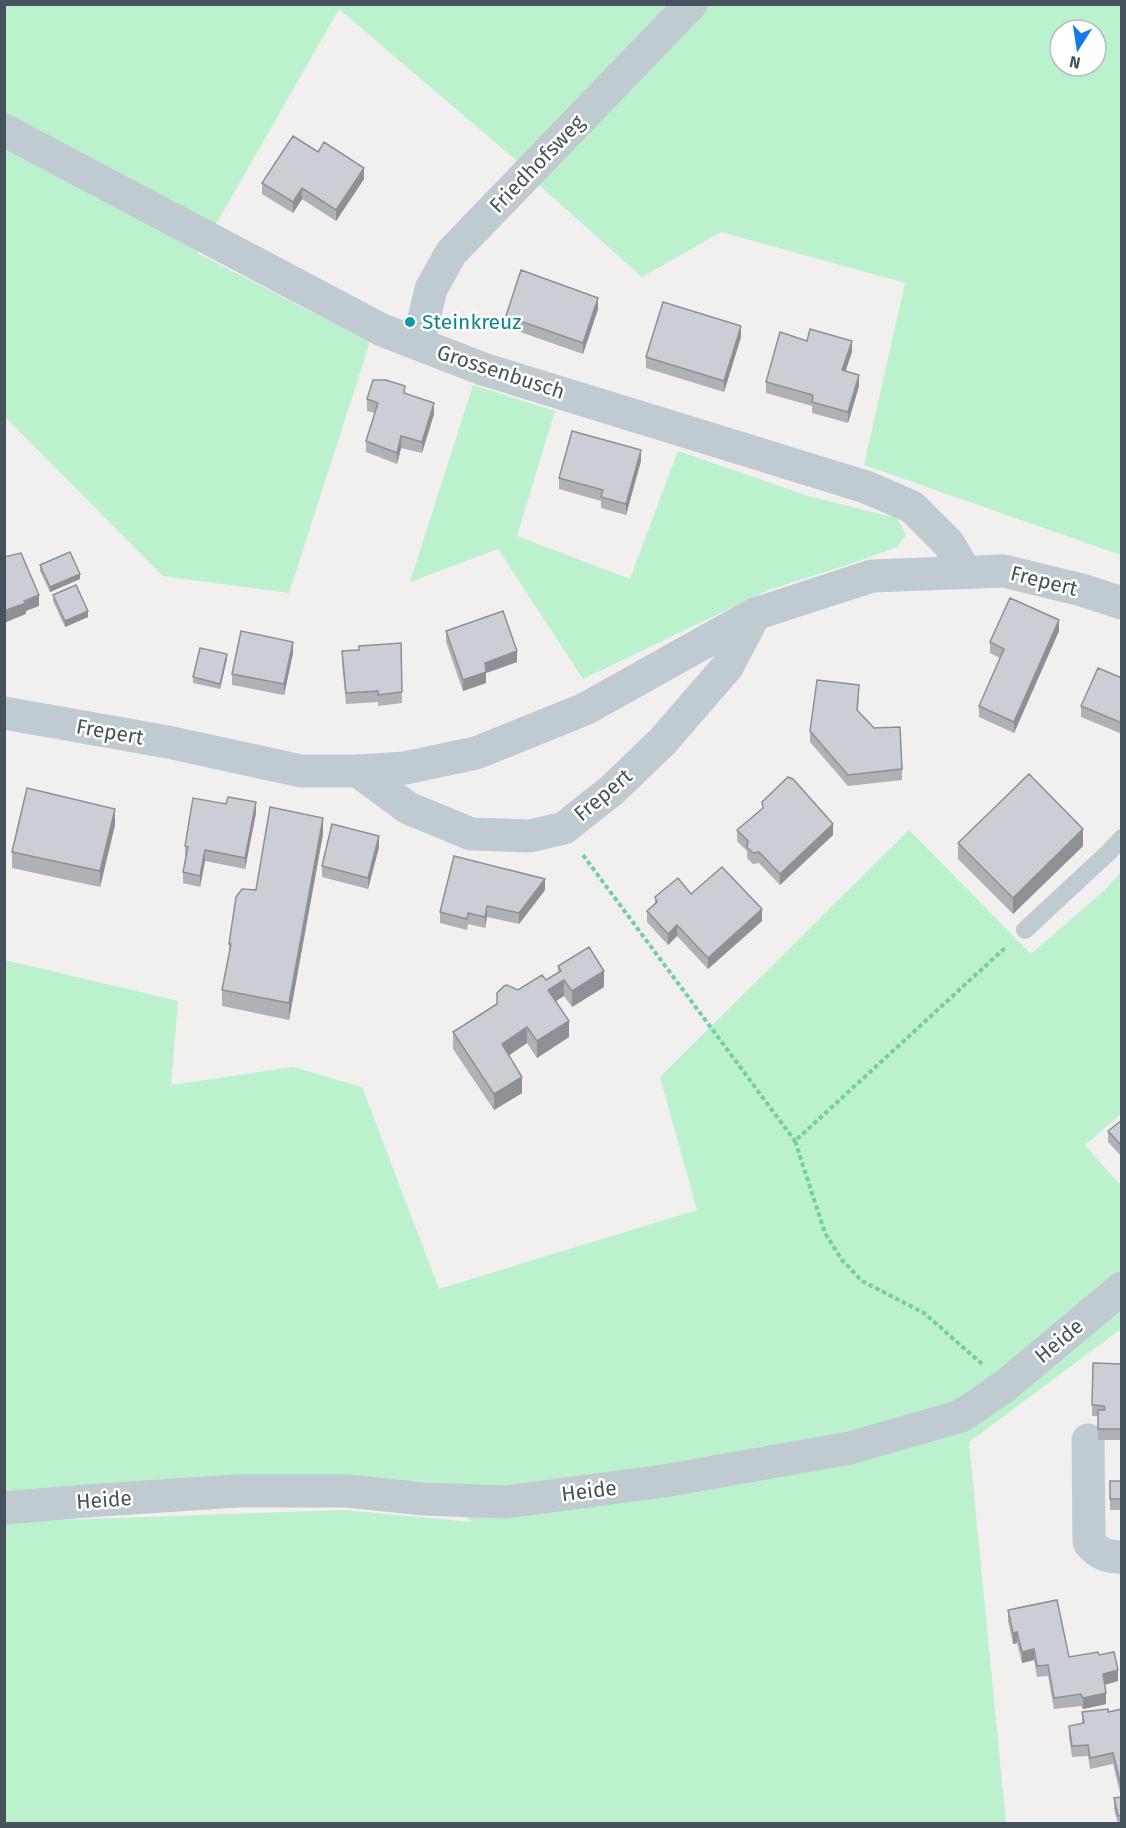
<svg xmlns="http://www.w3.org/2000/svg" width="1126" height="1828" font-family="'Fira Sans',sans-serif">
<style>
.green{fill:#bcf1cd;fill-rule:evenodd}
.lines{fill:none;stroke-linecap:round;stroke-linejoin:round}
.path{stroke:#72d09d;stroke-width:4;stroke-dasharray:4.5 3;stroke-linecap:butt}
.service{stroke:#bfcad1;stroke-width:18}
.minor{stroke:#bfcad1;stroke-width:33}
.tertiary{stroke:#bfcad1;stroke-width:33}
.wall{fill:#afb1b6}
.shaded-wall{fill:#8e9094}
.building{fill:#cbced4;stroke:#8e9094;stroke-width:1.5}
.culture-dot{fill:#0f9aa8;stroke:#fff;stroke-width:2}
.labels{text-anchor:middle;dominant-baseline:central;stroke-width:5;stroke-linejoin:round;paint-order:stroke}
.street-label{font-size:21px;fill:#46535d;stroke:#fff}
.culture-label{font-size:21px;fill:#0d838f;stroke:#fff;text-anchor:start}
</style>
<rect width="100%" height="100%" fill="#f2efef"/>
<!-- green -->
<path class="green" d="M 4,5 L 1121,5 L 1121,555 L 864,465 L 905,283 L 721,232 L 642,277 L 539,185 L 516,160 L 339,9 L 219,219 L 197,253 L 370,342 L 289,593 L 163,576 L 5,417 ZM 1060,30 L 1096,30 L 1096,66 L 1060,66 Z
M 473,385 L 555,411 L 517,536 L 630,579 L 678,451 L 808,496 L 897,518 L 906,535 L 897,547 L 847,565 L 768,590 L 583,679 L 498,549 L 410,582 Z
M 909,830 L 1031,954 L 1105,890 L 1121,872 L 1121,1114 L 1085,1145 L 1121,1186 L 1121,1329 L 969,1442 L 1006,1823 L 5,1823 L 5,1523 L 29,1521 L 343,1510 L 472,1522 L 427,1482 L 349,1478 L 5,1493 L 5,960 L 178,1001 L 171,1085 L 293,1067 L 362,1087 L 439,1289 L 697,1210 L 660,1077 Z"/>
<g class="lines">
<!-- path -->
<path class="path" d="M 583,855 L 795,1141
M 982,1364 L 924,1313 L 862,1281 L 842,1260 L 825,1233 L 795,1141 L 1007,946"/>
<!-- service -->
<path class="service" d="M 1025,930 L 1110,851 L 1122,838"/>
<!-- minor -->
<path class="minor" d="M 4,130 L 382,330 L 483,369 L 866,487 L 912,507 L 949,544 L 965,572
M 418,344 L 431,289 L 451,253 L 691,4
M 358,771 L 408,808 L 471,834 L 530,836 L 564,828 L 612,790 L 663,741 L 727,667 L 755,614
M 1088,1440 L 1089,1542 C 1098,1554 1107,1557 1122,1557
M 4,1508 L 86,1501 L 237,1491 L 347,1491 L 424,1499 L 506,1502 L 664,1481 L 850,1448 L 961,1416 L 1005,1386 L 1122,1288"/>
<!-- tertiary -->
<path class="tertiary" d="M 4,713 L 168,742 L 301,771 L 358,771 L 405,768 L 476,753 L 585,709 L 755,614 L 872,576 L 1004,571 L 1082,590 L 1122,603"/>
</g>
<!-- wall -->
<path class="wall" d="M 318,152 L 364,179 L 336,221 L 302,199 L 293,213 L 262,194 L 262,183 Z
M 598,309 L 583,354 L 506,327 L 506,316 Z
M 741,337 L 724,392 L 646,368 L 646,357 Z
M 807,341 L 852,352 L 845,371 L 859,386 L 848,423 L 812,413 L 812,406 L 766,393 L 766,382 Z
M 405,393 L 434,414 L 422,453 L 401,448 L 397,464 L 366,452 L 366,441 L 375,413 L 367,411 L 367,399 Z
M 641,461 L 626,515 L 601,508 L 601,501 L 559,489 L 559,478 Z
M 40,565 L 80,579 L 50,592 L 40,571 Z
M 53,595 L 88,617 L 65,627 L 53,601 Z
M 446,631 L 517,662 L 486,673 L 486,683 L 463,691 L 446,642 Z
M 1059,631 L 1014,733 L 979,717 L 979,706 L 1000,658 L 990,653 L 990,642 Z
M 401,643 L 402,703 L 378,706 L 378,702 L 346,704 L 342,662 L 342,651 L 359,650 Z
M 293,653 L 284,695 L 232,685 L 232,674 Z
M 227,659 L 220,689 L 193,683 L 193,677 Z
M 1122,678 L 1122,734 L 1081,717 L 1081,706 Z
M 859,696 L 858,711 L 902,769 L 902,780 L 848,786 L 810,742 L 810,731 Z
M 762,802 L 833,835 L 780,885 L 759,863 L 753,864 L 747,858 L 747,851 L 737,841 L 737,830 L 762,809 Z
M 256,813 L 245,869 L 205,861 L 200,887 L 183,883 L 183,872 L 186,857 L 185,857 L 185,846 Z
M 115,825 L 100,887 L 12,868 L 12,852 Z
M 323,834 L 289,1020 L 222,1006 L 222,990 L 229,955 L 229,944 L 256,890 Z
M 958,843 L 1083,846 L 1013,914 L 958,859 Z
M 379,847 L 368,889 L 322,877 L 322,866 Z
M 545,890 L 519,924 L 487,917 L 485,928 L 468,924 L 467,930 L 440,923 L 440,912 Z
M 691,894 L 762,921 L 708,969 L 677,936 L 668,945 L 647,922 L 647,911 L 655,904 L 655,897 Z
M 558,966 L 604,987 L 572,1007 L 564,996 L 556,1001 L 569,1037 L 537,1058 L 527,1043 L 509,1055 L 522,1093 L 494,1110 L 453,1049 L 453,1032 L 518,990 L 546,980 L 558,973 Z
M 1122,1120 L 1122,1157 L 1108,1142 L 1108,1131 Z
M 1093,1363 L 1122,1364 L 1122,1440 L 1098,1440 L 1098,1416 L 1092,1416 Z
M 1110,1481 L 1122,1481 L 1122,1510 L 1110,1510 Z
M 1008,1610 L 1069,1657 L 1099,1655 L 1118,1681 L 1105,1685 L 1106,1704 L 1083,1709 L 1081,1706 L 1054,1709 L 1048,1676 L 1037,1677 L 1034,1660 L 1022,1663 L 1017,1643 L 1013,1644 L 1008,1621 Z
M 1122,1709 L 1122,1824 L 1118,1824 L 1114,1809 L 1114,1798 L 1121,1797 L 1113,1764 L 1090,1769 L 1088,1756 L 1072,1757 L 1069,1737 L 1069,1726 L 1082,1724 L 1082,1712 L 1108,1712 Z"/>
<!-- shaded-wall -->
<path class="shaded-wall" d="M 364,168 L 364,179 L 336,221 L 336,210 Z
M 302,188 L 302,199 L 293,213 L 293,202 Z
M 598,298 L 598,309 L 583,354 L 583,343 Z
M 741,326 L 741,337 L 724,392 L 724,381 Z
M 852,341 L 852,352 L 842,382 L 842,370 Z
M 859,375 L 859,386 L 848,423 L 848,412 Z
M 434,403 L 434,414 L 422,453 L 422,442 Z
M 401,436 L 401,448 L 397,464 L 397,453 Z
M 641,450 L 641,461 L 626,515 L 626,504 Z
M 80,574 L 80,579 L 50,592 L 50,587 Z
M 39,595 L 39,606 L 26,611 L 26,614 L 4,623 L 4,611 L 24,601 Z
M 88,611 L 88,617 L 65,627 L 65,621 Z
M 1059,620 L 1059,631 L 1014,733 L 1014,722 Z
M 293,642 L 293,653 L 284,695 L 284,684 Z
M 517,651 L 517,662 L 486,673 L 486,683 L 463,691 L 463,680 L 485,663 Z
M 227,654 L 227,659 L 220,689 L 220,684 Z
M 256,802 L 256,813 L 245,869 L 245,858 Z
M 115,809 L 115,825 L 100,887 L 100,871 Z
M 323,818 L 323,834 L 289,1020 L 289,1003 Z
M 833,824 L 833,835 L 780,885 L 780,874 Z
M 1083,829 L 1083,846 L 1013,914 L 1013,898 Z
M 379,836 L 379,847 L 368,889 L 368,878 Z
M 205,850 L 205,861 L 200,887 L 200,876 Z
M 545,879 L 545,890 L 519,924 L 519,913 Z
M 487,906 L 487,917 L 485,928 L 485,917 Z
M 762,909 L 762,921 L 708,969 L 708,958 Z
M 677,925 L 677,936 L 668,945 L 668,934 Z
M 604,971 L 604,987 L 572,1007 L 572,991 Z
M 564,980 L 564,996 L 548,1006 L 548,990 Z
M 569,1021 L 569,1037 L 537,1058 L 537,1041 Z
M 527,1027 L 527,1043 L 502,1060 L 502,1044 Z
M 522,1077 L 522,1093 L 494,1110 L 494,1094 Z
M 1017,1632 L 1017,1643 L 1013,1644 L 1013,1633 Z
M 1034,1649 L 1034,1660 L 1022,1663 L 1022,1652 Z
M 1118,1670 L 1118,1681 L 1103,1685 L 1103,1674 Z
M 1106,1693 L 1106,1704 L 1083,1709 L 1083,1698 Z"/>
<!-- building -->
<path class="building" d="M 293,136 L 318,152 L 324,142 L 364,168 L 336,210 L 302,188 L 293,202 L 262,183 Z
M 521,270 L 598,298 L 583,343 L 506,316 Z
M 663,302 L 741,326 L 724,381 L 646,357 Z
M 810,329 L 852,341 L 842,370 L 859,375 L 848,412 L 812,402 L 813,395 L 766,382 L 780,332 L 807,341 Z
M 373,380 L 386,380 L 405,386 L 404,393 L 434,403 L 422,442 L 401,436 L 397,453 L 366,441 L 378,403 L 367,399 Z
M 572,431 L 641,450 L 626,504 L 601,497 L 603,490 L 559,478 Z
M 70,552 L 80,574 L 50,587 L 40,565 Z
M 21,553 L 39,595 L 24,601 L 26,603 L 4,611 L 4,557 Z
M 76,585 L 88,611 L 65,621 L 53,595 Z
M 1010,598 L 1059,620 L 1014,722 L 979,706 L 1004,649 L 990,642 Z
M 503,611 L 517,651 L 485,663 L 486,672 L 463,680 L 446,631 Z
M 241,631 L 293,642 L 284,684 L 232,674 Z
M 401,643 L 402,692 L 378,695 L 378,691 L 346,693 L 342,651 L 359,650 L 359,646 Z
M 200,648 L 227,654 L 220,684 L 193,677 Z
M 1098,668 L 1122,678 L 1122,723 L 1081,706 Z
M 817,680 L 859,685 L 857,710 L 874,728 L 900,727 L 902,769 L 848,775 L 810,731 Z
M 1029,774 L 1083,829 L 1013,898 L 958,843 Z
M 788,777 L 793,779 L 833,824 L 780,874 L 759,852 L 753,853 L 747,847 L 748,841 L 737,830 L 763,808 L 762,802 Z
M 27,788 L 115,809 L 100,871 L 12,852 Z
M 228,797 L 256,802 L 245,858 L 205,850 L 200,876 L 183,872 L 188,847 L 185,846 L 193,798 L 226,804 Z
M 270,807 L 323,818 L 289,1003 L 222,990 L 231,944 L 229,944 L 236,897 L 242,889 L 256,890 Z
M 332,824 L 379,836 L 368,878 L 322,866 Z
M 454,856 L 545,879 L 519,913 L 487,906 L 485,917 L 468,913 L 467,919 L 440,912 Z
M 722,867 L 762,909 L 708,958 L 677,925 L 668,934 L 647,911 L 657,902 L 655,897 L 678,878 L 691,894 Z
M 589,947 L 604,971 L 572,991 L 564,980 L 548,990 L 569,1021 L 537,1041 L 527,1027 L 502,1044 L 522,1077 L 494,1094 L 453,1032 L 497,1004 L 497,993 L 504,986 L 507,985 L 518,990 L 542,975 L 546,980 L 561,971 L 558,966 Z
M 1122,1120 L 1122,1146 L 1108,1131 Z
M 1093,1363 L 1122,1364 L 1122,1429 L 1098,1429 L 1098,1410 L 1105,1410 L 1104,1406 L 1092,1405 Z
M 1110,1481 L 1122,1481 L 1122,1499 L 1110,1499 Z
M 1057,1600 L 1069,1657 L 1098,1652 L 1099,1655 L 1114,1652 L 1118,1670 L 1103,1674 L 1106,1693 L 1083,1698 L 1081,1694 L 1054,1698 L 1048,1665 L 1037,1666 L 1034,1649 L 1022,1652 L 1017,1632 L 1013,1633 L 1008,1610 Z
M 1108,1709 L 1108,1712 L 1122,1709 L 1122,1790 L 1113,1753 L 1090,1758 L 1088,1745 L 1072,1746 L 1069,1726 L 1084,1723 L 1082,1712 Z
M 1122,1797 L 1122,1815 L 1118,1816 L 1114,1798 Z"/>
<!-- markers -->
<circle class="culture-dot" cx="410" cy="322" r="6"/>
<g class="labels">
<!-- street labels -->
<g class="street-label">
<text transform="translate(537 164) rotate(-46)">Friedhofsweg</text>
<text transform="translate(501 372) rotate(18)">Grossenbusch</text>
<text transform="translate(1044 581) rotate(14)">Frepert</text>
<text transform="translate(110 732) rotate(10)">Frepert</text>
<text transform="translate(603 795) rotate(-40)">Frepert</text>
<text transform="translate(1059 1341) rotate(-40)">Heide</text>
<text transform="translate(589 1491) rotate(-7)">Heide</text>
<text transform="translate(104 1500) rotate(-4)">Heide</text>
</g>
<!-- culture labels -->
<g class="culture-label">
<text x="422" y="322">Steinkreuz</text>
</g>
</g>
<!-- border -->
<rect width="1126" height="1828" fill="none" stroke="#46535d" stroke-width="12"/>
<!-- north arrow -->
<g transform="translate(1078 48) rotate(192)"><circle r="28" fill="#ffffff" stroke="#b5babe" stroke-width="1.5"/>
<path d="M0-4.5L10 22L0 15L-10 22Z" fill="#127be8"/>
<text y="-9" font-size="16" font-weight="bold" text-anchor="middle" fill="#46535d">N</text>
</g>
</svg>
